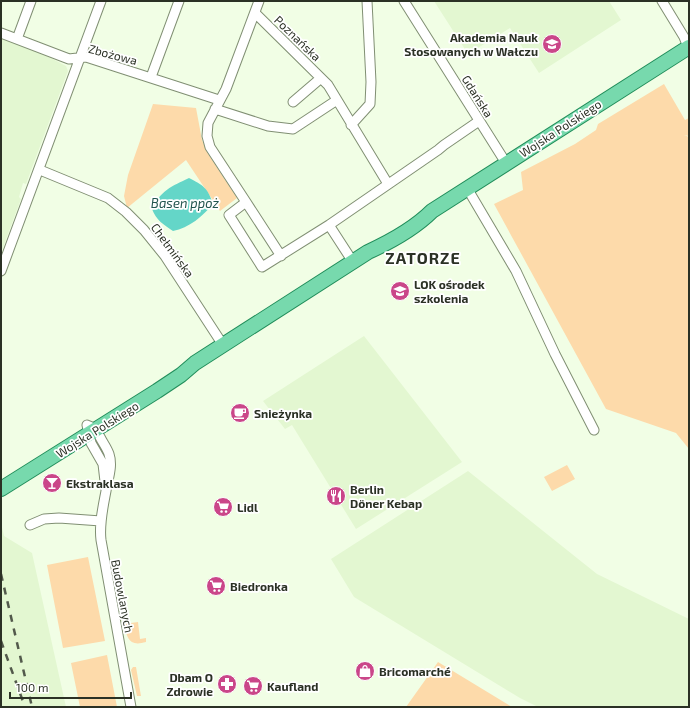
<svg xmlns="http://www.w3.org/2000/svg" width="690" height="708" font-family="'Exo 2',sans-serif">
<style>
.built{fill:#e3f7d1}
.green{fill:#fddaaa}
.water{fill:#64d6c8}
.lines{fill:none;stroke-linecap:round;stroke-linejoin:round}
.minor-casing{stroke:#808f73;stroke-width:11}
.primary-casing{stroke:#218d5a;stroke-width:16}
.minor{stroke:#fff;stroke-width:9}
.primary{stroke:#77d9ad;stroke-width:14}
.rail{stroke:#52594b;stroke-width:2.5;stroke-dasharray:7 7;stroke-linecap:butt}
.labels{text-anchor:middle;dominant-baseline:central;stroke-width:3.5;stroke-linejoin:round;paint-order:stroke}
.poi-label{font-size:12px;font-weight:bold;fill:#2b3125;stroke:#fff;text-anchor:start}
.street-label{font-size:12px;fill:#2b3125;stroke:#fff}
.water-label{font-size:13px;font-style:italic;fill:#23554f;stroke:#fff}
.district-label{font-size:16px;font-weight:bold;letter-spacing:1px;fill:#2b3125;stroke:#fff}
</style>
<rect width="100%" height="100%" fill="#f1fee5"/>
<!-- built -->
<path class="built" d="M 434,1 L 609,1 L 621,20 L 539,73 L 510,28 L 468,54 Z
M 1,38 L 47,56 L 66,66 L 68,71 L 26,184 L 23,183 L 19,197 L 21,199 L 1,253 Z
M 364,336 L 462,462 L 356,529 L 292,425 L 285,429 L 263,401 Z
M 468,471 L 597,574 L 689,619 L 689,707 L 538,707 L 520,698 L 354,597 L 331,559 Z
M 1,523 L 4,536 L 32,553 L 66,707 L 1,707 Z"/>
<!-- green -->
<path class="green" d="M 664,84 L 685,120 L 689,118 L 689,136 L 684,135 L 689,137 L 689,449 L 676,433 L 606,409 L 494,204 L 523,190 L 521,172 L 575,144 L 596,130 L 598,124 Z
M 153,104 L 196,108 L 202,140 L 207,152 L 237,198 L 220,211 L 186,160 L 127,208 L 124,196 L 128,175 Z
M 567,465 L 575,479 L 552,491 L 544,477 Z
M 88,557 L 105,641 L 63,648 L 47,565 Z
M 138,622 L 140,639 L 146,638 L 146,642 C 129,647 127,638 124,624 Z
M 107,655 L 117,707 L 80,707 L 71,663 Z
M 438,662 L 512,707 L 406,707 Z
M 133,667 L 136,667 L 141,696 L 137,696 L 131,670 Z"/>
<!-- water -->
<path class="water" d="M 189,178 C 203,185 208,188 213,204 C 203,216 189,228 173,231 C 164,225 156,220 152,209 C 160,191 172,186 189,178 Z"/>
<g class="lines">
<!-- minor casing -->
<g class="minor-casing">
<path id="minor" d="M 259,1 L 226,89 L 208,123 L 207,136 L 210,147 L 246,202 L 229,215 L 262,267 L 329,225 L 438,150 L 444,145 L 479,121
M 404,1 L 506,163
M 662,1 L 684,37 L 688,47
M 255,13 L 328,85 L 388,184
M 1,33 L 69,59 L 86,57 L 219,100
M 17,39 L 31,1
M 151,77 L 179,1
M 293,102 L 321,78
M 215,109 L 268,126 L 293,129 L 337,100
M 351,125 L 370,104 L 371,82 L 367,1
M 40,170 L 108,198 L 126,212 L 144,230 L 165,256 L 223,345
M 467,188 L 516,271 L 555,354 L 594,430
M 246,202 L 281,256
M 329,225 L 353,262
M 1,271 L 101,1
M 106,490 L 103,464 L 91,443 L 87,425 C 94,427 96,431 100,437 C 103,443 107,448 109,454 C 113,466 108,478 106,491 C 103,507 99,524 101,540 L 131,707
M 30,525 L 44,519 L 59,518 L 101,521"/>
</g>
<!-- primary casing -->
<g class="primary-casing">
<path id="primary" d="M 1,489 L 157,391 L 181,375 L 195,363 L 368,252 C 392,241 414,229 432,211 L 689,47"/>
</g>
<!-- minor -->
<use href="#minor" class="minor"/>
<!-- primary -->
<use href="#primary" class="primary"/>
<!-- rail -->
<path class="rail" d="M 1,574 L 32,707
M 1,641 L 25,707"/>
</g>
<!-- icons -->
<defs>
<g id="university-disc" transform="scale(1)"><circle r="9.5" fill="#ca4689" stroke="#fff"/><path d="M0-5L7-2L0 1L-7-2ZM-4 1L0 2.5L4 1V4Q0 6-4 4Z" fill="#fff"/></g>
<g id="school-disc" transform="scale(1)"><circle r="9.5" fill="#ca4689" stroke="#fff"/><path d="M0-5L7-2L0 1L-7-2ZM-4 1L0 2.5L4 1V4Q0 6-4 4Z" fill="#fff"/></g>
<g id="cafe-disc" transform="scale(1)"><circle r="9.5" fill="#ca4689" stroke="#fff"/><path d="M-5.5-4.5H6V0H3Q3 3.5 0 3.5H-2.5Q-5.5 3.5-5.5 0ZM3-3.2v2h1.7v-2ZM-6 4.5H4V6H-6Z" fill="#fff"/></g>
<g id="bar-disc" transform="scale(1)"><circle r="9.5" fill="#ca4689" stroke="#fff"/><path d="M-6-5H6L.8 .8V4.5H3.5V6h-7V4.5H-.8V.8Z" fill="#fff"/></g>
<g id="restaurant-disc" transform="scale(1)"><circle r="9.5" fill="#ca4689" stroke="#fff"/><path d="M-5-6h1v4h1v-4h1v4h1v-4h1v5L-1.5 .5V6h-2V.5L-5-1ZM5-6V6H3V1.5H1.5Q1.5-4 5-6Z" fill="#fff"/></g>
<g id="supermarket-disc" transform="scale(1)"><circle r="9.5" fill="#ca4689" stroke="#fff"/><path d="M-6-5.5h2.5l.6 2H6L4.5 2H-2.5L-4.4-4H-6ZM-1.5 3.2a1.3 1.3 0 1 0 .1 0ZM3 3.2a1.3 1.3 0 1 0 .1 0Z" fill="#fff"/></g>
<g id="shop-disc" transform="scale(1)"><circle r="9.5" fill="#ca4689" stroke="#fff"/><path d="M-5-2.5h2.3a2.7 3.5 0 0 1 5.4 0H5L5.5 6h-11ZM-1.5-2.5h3a1.5 2.3 0 0 0-3 0Z" fill="#fff"/></g>
<g id="pharmacy-disc" transform="scale(1)"><circle r="9.5" fill="#ca4689" stroke="#fff"/><path d="M-2-6h4v4h4v4h-4v4h-4v-4h-4v-4h4Z" fill="#fff"/></g>
</defs>
<g fill-rule="evenodd">
<use href="#university-disc" x="552" y="44"/>
<use href="#school-disc" x="400" y="291"/>
<use href="#cafe-disc" x="240" y="413"/>
<use href="#bar-disc" x="52" y="483"/>
<use href="#restaurant-disc" x="336" y="496"/>
<use href="#supermarket-disc" x="223" y="507"/>
<use href="#supermarket-disc" x="216" y="586"/>
<use href="#shop-disc" x="365" y="671"/>
<use href="#pharmacy-disc" x="227" y="684"/>
<use href="#supermarket-disc" x="253" y="686"/>
</g>
<g class="labels">
<!-- poi labels -->
<g class="poi-label">
<text x="538" y="37" text-anchor="end">Akademia Nauk<tspan x="538" dy="14">Stosowanych w Wałczu</tspan></text>
<text x="414" y="284">LOK ośrodek<tspan x="414" dy="14">szkolenia</tspan></text>
<text x="254" y="413">Snieżynka</text>
<text x="66" y="483">Ekstraklasa</text>
<text x="350" y="489">Berlin<tspan x="350" dy="14">Döner Kebap</tspan></text>
<text x="237" y="507">Lidl</text>
<text x="230" y="586">Biedronka</text>
<text x="379" y="671">Bricomarché</text>
<text x="213" y="677" text-anchor="end">Dbam O<tspan x="213" dy="14">Zdrowie</tspan></text>
<text x="267" y="686">Kaufland</text>
</g>
<!-- street labels -->
<g class="street-label">
<text transform="translate(298 38) rotate(44)">Poznańska</text>
<text transform="translate(113 54) rotate(15)">Zbożowa</text>
<text transform="translate(478 96) rotate(58)">Gdańska</text>
<text transform="translate(560 128) rotate(-33)">Wojska Polskiego</text>
<text transform="translate(173 250) rotate(54)">Chełmińska</text>
<text transform="translate(97 429) rotate(-32)">Wojska Polskiego</text>
<text transform="translate(123 596) rotate(79)">Budowlanych</text>
</g>
<!-- water labels -->
<g class="water-label">
<text x="185" y="203">Basen ppoż</text>
</g>
<!-- district labels -->
<g class="district-label">
<text x="423" y="257">ZATORZE</text>
</g>
</g>
<!-- border -->
<rect width="690" height="708" fill="none" stroke="#2b3125" stroke-width="4"/>
<!-- scale -->
<path d="M10 692v6h121v-6" fill="none" stroke="#2b3125" stroke-width="2"/>
<text x="16" y="692" font-size="12" fill="#2b3125" stroke="#ffffff" stroke-width="3" paint-order="stroke">100 m</text>
</svg>
